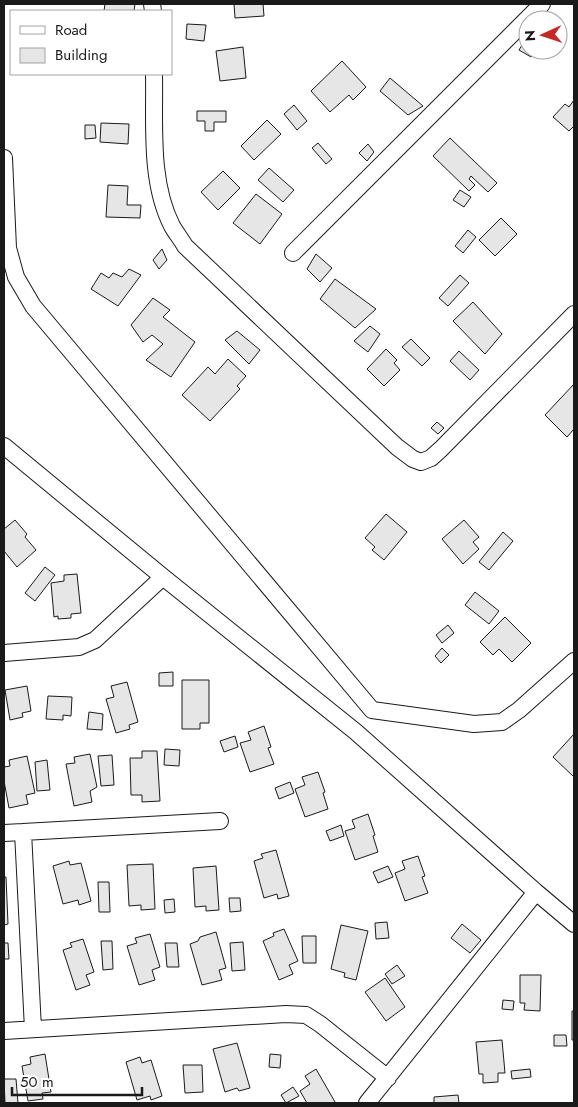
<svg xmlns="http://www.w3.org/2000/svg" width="578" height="1107" font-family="Jost,sans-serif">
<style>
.building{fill:#e6e6e6;stroke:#1a1a1a}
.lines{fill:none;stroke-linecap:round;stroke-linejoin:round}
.street-casing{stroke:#1a1a1a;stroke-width:18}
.street{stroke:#fff;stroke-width:16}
</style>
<rect width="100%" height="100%" fill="#fff"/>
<!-- building -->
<path class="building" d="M 105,4 L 135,4 L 134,11 L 104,11 Z
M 234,4 L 263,4 L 264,16 L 235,18 Z
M 187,24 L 206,25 L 204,41 L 186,39 Z
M 527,37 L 528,50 L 536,50 L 531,57 L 519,50 Z
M 243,47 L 246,78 L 220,81 L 216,51 Z
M 342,61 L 366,87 L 353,100 L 349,95 L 330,112 L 311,91 Z
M 390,78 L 423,106 L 408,115 L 380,91 Z
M 574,100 L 574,126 L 569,131 L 553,117 L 565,104 L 569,107 Z
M 294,105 L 307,121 L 297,130 L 284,114 Z
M 197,111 L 226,111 L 226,122 L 214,122 L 214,131 L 205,131 L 205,121 L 197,121 Z
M 267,120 L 281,134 L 254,160 L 241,146 Z
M 101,123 L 129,124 L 128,144 L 100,142 Z
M 85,125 L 95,125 L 96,138 L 85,139 Z
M 450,138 L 497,183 L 488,192 L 471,176 L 469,179 L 475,185 L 469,191 L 433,156 Z
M 318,143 L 332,159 L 326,164 L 312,148 Z
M 368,144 L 374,152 L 367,161 L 359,153 Z
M 269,168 L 294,190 L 283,202 L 258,180 Z
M 223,171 L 240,188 L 218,210 L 201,192 Z
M 108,185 L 128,186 L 127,205 L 141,205 L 140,218 L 106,217 Z
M 460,190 L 471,197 L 464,207 L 453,200 Z
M 256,194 L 282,214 L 260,244 L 233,223 Z
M 501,218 L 517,234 L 495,256 L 479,240 Z
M 468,230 L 476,237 L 463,253 L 455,246 Z
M 162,249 L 167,260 L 159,269 L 153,260 Z
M 316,254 L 332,268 L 320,282 L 307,269 Z
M 129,269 L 141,275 L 118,306 L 91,289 L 101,273 L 109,278 L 113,273 L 122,277 Z
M 460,275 L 469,283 L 448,306 L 439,298 Z
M 335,279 L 376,309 L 355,328 L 320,299 Z
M 153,298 L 170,310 L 163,317 L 195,342 L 171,377 L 146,360 L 163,344 L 152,335 L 143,342 L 131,325 Z
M 473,302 L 502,334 L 485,354 L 453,321 Z
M 370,326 L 380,334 L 368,352 L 354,341 Z
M 237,331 L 260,350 L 249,364 L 225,340 Z
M 411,339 L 430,358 L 422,366 L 402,347 Z
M 386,349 L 397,360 L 394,363 L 400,370 L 384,386 L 367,369 Z
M 459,351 L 479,370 L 470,380 L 450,361 Z
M 228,359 L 246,376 L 237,386 L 240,389 L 210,421 L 182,395 L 208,367 L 215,374 Z
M 574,384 L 574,429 L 567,437 L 545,415 Z
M 437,422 L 444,428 L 438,434 L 431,428 Z
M 386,514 L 407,532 L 384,560 L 372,550 L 375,547 L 365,538 Z
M 15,520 L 27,534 L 25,537 L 36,550 L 17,567 L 4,551 L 4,529 Z
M 464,520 L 479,537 L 473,542 L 479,549 L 463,564 L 442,539 Z
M 503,532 L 513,541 L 489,570 L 479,562 Z
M 45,567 L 55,575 L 35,601 L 25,593 Z
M 77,574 L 81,613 L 71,614 L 71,618 L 58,619 L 58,616 L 54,617 L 51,583 L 64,581 L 64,575 Z
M 475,592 L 499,611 L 489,624 L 465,605 Z
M 505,617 L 531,643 L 512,662 L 499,649 L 493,655 L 480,642 Z
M 448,625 L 454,633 L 442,643 L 436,635 Z
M 442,648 L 449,655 L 441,663 L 435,656 Z
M 173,672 L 173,686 L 159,686 L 159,673 Z
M 182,680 L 209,680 L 209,723 L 200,723 L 200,729 L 182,729 Z
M 127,682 L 138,722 L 129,725 L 130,729 L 116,733 L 106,699 L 114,697 L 111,686 Z
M 27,686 L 31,711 L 22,713 L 23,717 L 10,720 L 5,690 Z
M 48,696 L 72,697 L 71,716 L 63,715 L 63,720 L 46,719 Z
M 89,712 L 103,714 L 102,730 L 87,729 Z
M 264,726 L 271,747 L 268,748 L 274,764 L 250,772 L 240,743 L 251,740 L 248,732 Z
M 574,734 L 574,777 L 553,757 Z
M 235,736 L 238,747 L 224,752 L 220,741 Z
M 165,749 L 180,750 L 179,766 L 164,765 Z
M 142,751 L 157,751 L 160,801 L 142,802 L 142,795 L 131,795 L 130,758 L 142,758 Z
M 90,754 L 97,787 L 90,791 L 92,802 L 74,806 L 66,764 L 75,763 L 74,757 Z
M 112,755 L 114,785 L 101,786 L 98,756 Z
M 27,756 L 35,793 L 26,795 L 28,804 L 9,808 L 4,781 L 4,767 L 10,766 L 9,760 Z
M 47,760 L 50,790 L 37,791 L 35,762 Z
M 318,772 L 325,792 L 323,793 L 328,809 L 305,817 L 295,789 L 305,785 L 302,777 Z
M 290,782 L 294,793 L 279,799 L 275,788 Z
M 368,814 L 375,835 L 373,836 L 378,852 L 355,860 L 345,831 L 355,828 L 352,820 Z
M 341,825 L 344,836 L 330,841 L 326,831 Z
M 276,850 L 289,896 L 278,899 L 277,894 L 264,898 L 254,861 L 263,858 L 261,854 Z
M 418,856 L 425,876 L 422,877 L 428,893 L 405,901 L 395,873 L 405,869 L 402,861 Z
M 69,861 L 70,865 L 81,863 L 91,901 L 79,905 L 78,900 L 63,904 L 53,866 Z
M 153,864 L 155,909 L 141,910 L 141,905 L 129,906 L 127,865 Z
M 216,866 L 219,910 L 206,911 L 206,906 L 195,907 L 193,868 Z
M 388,866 L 393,877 L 378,883 L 373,872 Z
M 4,877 L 6,877 L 8,924 L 4,925 Z
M 98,882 L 109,882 L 110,912 L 99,912 Z
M 229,898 L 240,898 L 241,911 L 230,912 Z
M 174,899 L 175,912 L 165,913 L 164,900 Z
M 387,922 L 389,938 L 376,939 L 375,923 Z
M 462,924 L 481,940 L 470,953 L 451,938 Z
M 341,925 L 368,931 L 356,980 L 344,977 L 345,973 L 331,969 Z
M 284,929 L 298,961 L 289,965 L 293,974 L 279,980 L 263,941 L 274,936 L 273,933 Z
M 216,932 L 226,968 L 219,970 L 222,980 L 202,985 L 190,944 L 198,941 L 200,937 Z
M 150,934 L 160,967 L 152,970 L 155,980 L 139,985 L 127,946 L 137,943 L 135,938 Z
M 302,936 L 316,936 L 316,963 L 303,963 Z
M 83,939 L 94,972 L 86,975 L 90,985 L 76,990 L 63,950 L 72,947 L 70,943 Z
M 101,941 L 112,941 L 113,969 L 103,970 Z
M 243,942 L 245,970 L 232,971 L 230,943 Z
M 4,943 L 8,943 L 9,959 L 4,959 Z
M 165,943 L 177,943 L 179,967 L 167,967 Z
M 397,965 L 405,976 L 392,984 L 385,974 Z
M 520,975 L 541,975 L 540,1011 L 524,1010 L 525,1003 L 520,1003 Z
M 385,978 L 405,1007 L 386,1021 L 365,992 Z
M 503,1000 L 514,1001 L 513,1010 L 502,1009 Z
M 572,1011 L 574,1011 L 574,1040 L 572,1040 Z
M 554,1035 L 566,1035 L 567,1046 L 554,1046 Z
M 502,1040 L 505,1073 L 498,1073 L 498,1082 L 483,1083 L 483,1074 L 479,1074 L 476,1042 Z
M 237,1043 L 250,1088 L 239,1091 L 237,1088 L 225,1092 L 213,1049 Z
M 45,1054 L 51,1092 L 42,1093 L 43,1099 L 28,1101 L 22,1066 L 31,1064 L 30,1057 Z
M 270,1054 L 281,1055 L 280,1068 L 269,1067 Z
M 140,1057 L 142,1063 L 151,1060 L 162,1096 L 151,1100 L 150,1096 L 137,1100 L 126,1062 Z
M 183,1065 L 202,1065 L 203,1092 L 185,1093 Z
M 316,1069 L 335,1102 L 333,1103 L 307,1103 L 300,1091 L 310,1084 L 305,1076 Z
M 530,1069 L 531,1077 L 512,1079 L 511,1071 Z
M 4,1079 L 16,1079 L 18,1103 L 5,1103 Z
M 293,1087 L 299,1096 L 286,1103 L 281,1095 Z
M 458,1095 L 459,1103 L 434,1103 L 434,1097 Z"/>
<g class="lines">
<!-- street casing -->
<g class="street-casing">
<path id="street" d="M 152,4 L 153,11
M 154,74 C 155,123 149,181 172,226 C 176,233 181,239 185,246 L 397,447 L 413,459 L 421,462 L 431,458 L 441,449 L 574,314
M 4,158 L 8,248 L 16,277 L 33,306 L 372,710 L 474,724 L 502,722 L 519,710 L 574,661
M 293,253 L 542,4
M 4,446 L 163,577 L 356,732 L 536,892 L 574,924
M 4,653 L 79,647 L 95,640 L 163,577
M 23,832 L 220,821
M 4,833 L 23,832 L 33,1029
M 4,1031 L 286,1014 L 306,1015 L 320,1024 L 388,1078
M 367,1103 L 536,892"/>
</g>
<!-- street -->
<use href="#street" class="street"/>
</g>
<!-- border -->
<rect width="578" height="1107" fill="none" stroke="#1a1a1a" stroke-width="10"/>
<!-- legend -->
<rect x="10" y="10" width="162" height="65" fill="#ffffff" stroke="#a3a3a3"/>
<rect x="20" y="26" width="25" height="8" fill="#ffffff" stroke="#a3a3a3"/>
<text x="55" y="35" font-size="15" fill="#1a1a1a">Road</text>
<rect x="20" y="48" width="25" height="15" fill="#e6e6e6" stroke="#a3a3a3"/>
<text x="55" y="60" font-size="15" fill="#1a1a1a">Building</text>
<!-- north arrow -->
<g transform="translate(543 35) rotate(267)"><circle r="24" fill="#ffffff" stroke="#a3a3a3"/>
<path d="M0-4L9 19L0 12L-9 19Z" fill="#c62828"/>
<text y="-8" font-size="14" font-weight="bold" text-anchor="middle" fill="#1a1a1a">N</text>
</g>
<!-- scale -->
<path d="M12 1087v8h130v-8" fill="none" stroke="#1a1a1a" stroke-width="2.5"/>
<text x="20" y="1087" font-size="15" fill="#1a1a1a" stroke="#ffffff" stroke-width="4" paint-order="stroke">50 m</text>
</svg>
